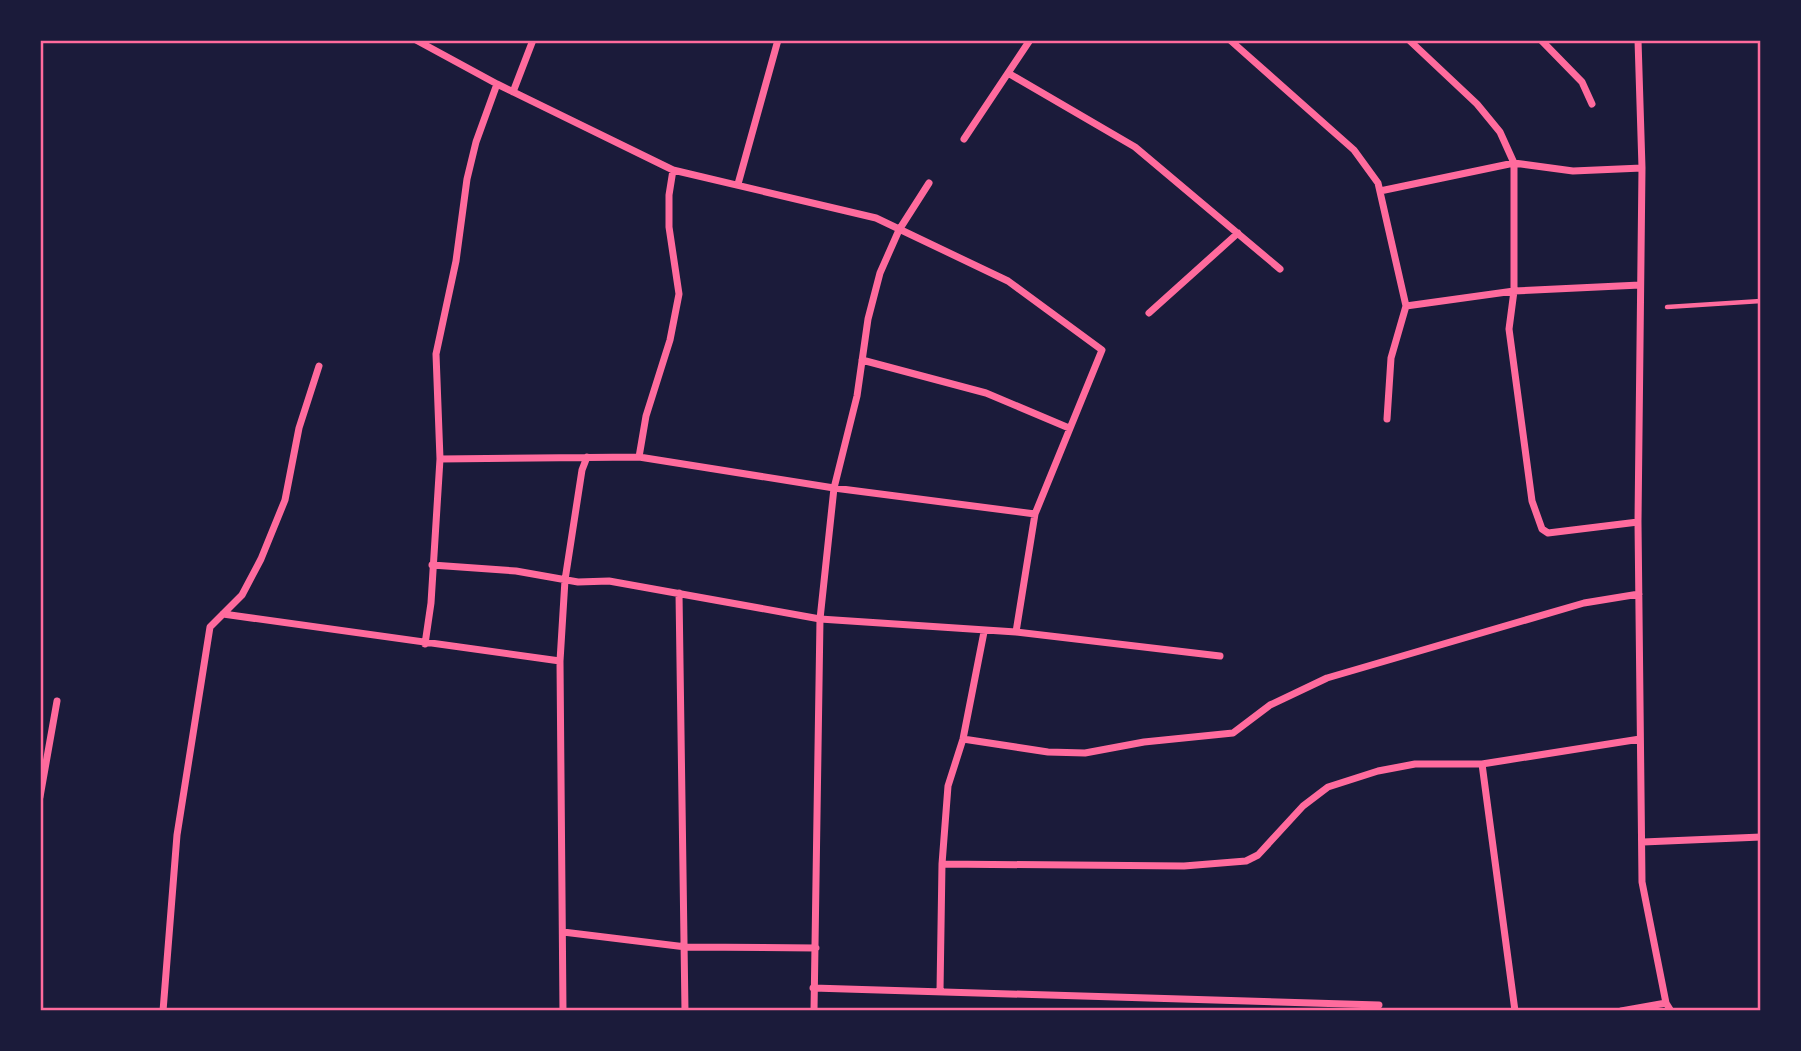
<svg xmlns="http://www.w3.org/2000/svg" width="1801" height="1051" font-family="'PT Sans Narrow',sans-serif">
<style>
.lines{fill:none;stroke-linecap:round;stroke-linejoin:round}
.service{stroke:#ff6b9d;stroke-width:4.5}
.minor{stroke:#ff6b9d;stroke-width:7}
.neatline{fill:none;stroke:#ff6b9d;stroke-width:2.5}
</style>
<rect width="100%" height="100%" fill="#1b1b3a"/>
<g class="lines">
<!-- service -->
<path class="service" d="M 1667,307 L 1761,301"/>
<!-- minor -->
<path class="minor" d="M 416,40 L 497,84 L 673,170 L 876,218 L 1008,281 L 1102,350 L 1035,514 L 1016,632
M 1230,40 L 1354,150 L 1378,183 L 1406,306 L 1391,358 L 1387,419
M 1409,40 L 1477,104 L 1500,132 L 1514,163 L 1514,291 L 1509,329 L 1532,501 L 1542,529 L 1548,533 L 1638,522
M 1541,40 L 1582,82 L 1592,104
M 1638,40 L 1642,168 L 1638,522 L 1642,882 L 1666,1003 L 1671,1011
M 1008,73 L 1135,147 L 1280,269
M 513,92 L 533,40
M 964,139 L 1030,40
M 738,184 L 778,40
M 1380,191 L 1514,163 L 1573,171 L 1642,168
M 1406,306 L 1514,291 L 1640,285
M 1149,313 L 1238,233
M 862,360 L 986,393 L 1069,428
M 639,457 L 646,416 L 670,340 L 679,294 L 669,227 L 669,195 L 673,170
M 440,459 L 639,457 L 834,488 L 1035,514
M 432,565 L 516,571 L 578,582 L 609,581 L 820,619 L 1016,632 L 1220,656
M 679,593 L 685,1011
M 223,614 L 560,661
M 425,644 L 431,603 L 440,459 L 436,354 L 456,261 L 467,179 L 476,142 L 497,84
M 963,739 L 1048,752 L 1085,753 L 1144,742 L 1233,733 L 1270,705 L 1327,678 L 1584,603 L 1639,594
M 1482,764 L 1515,1011
M 40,797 L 57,701
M 1643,842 L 1761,837
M 942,864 L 1184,866 L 1246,861 L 1258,855 L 1303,806 L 1328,787 L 1378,771 L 1415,764 L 1482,764 L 1640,739
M 563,932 L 686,947 L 816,948
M 813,988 L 1379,1005
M 940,991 L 942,864 L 948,786 L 963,739 L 984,632
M 163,1011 L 177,835 L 210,627 L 242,595 L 261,559 L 285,500 L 299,428 L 319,366
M 563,1011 L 560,661 L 565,580 L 582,470 L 587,457
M 814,1011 L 820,619 L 834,488 L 857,396 L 868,319 L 880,273 L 899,230 L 929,183
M 1621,1011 L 1666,1003"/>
</g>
<!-- border -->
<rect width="1801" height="1051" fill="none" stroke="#1b1b3a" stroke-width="84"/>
<rect x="42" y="42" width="1717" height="967" class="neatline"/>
</svg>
